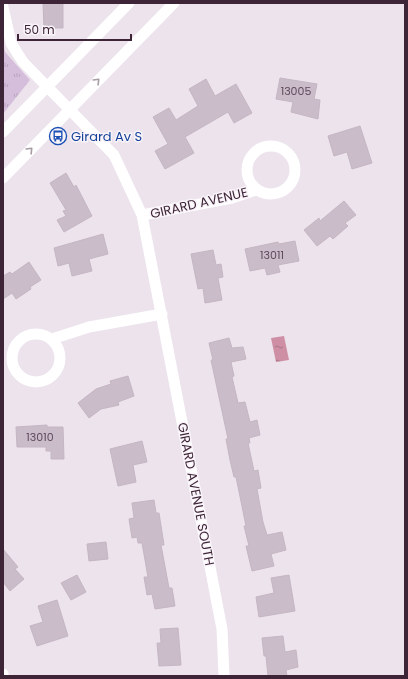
<svg xmlns="http://www.w3.org/2000/svg" width="408" height="679" font-family="Poppins,sans-serif">
<style>
.park{fill:url(#park-tufts)}
.water{fill:url(#water-ripples)}
.building{fill:#cabcc9;stroke:#c5b6c4}
.lines{fill:none;stroke-linecap:round;stroke-linejoin:round}
.minor{stroke:#fff;stroke-width:11}
.tertiary{stroke:#fff;stroke-width:11}
.oneway{stroke:#a89ca5}
.labels{text-anchor:middle;dominant-baseline:central;stroke-width:3;stroke-linejoin:round;paint-order:stroke}
.number-label{font-size:11px;fill:#604a5c}
.transit-label{font-size:13px;fill:#164399;stroke:#f9f4f9;text-anchor:start}
.street-label{font-size:13px;fill:#3d2437;stroke:#f9f4f9}
</style>
<defs>
<pattern id="park-tufts" width="24" height="20" patternUnits="userSpaceOnUse"><rect width="24" height="20" fill="#d5bedc"/><path d="M3 7l-1-3M5 7V3M7 7l1-3M15 17l-1-3M17 17v-4M19 17l1-3" fill="none" stroke="#b8a3bd"/></pattern>
<pattern id="water-ripples" width="26" height="14" patternUnits="userSpaceOnUse"><rect width="26" height="14" fill="#ce8fa4"/><path d="M2 4q2-2 4 0t4 0M15 11q2-2 4 0t4 0" fill="none" stroke="#a87586"/></pattern>
</defs>
<rect width="100%" height="100%" fill="#ece3ec"/>
<!-- park -->
<path class="park" d="M 3,43 L 5,52 L 30,80 L 3,114 Z"/>
<!-- water -->
<path class="water" d="M 284,336 L 289,360 L 276,362 L 271,338 Z"/>
<!-- building -->
<path class="building" d="M 43,3 L 63,3 L 63,28 L 44,28 Z
M 280,78 L 317,84 L 314,99 L 320,100 L 318,119 L 291,112 L 293,102 L 276,99 Z
M 206,79 L 215,96 L 236,84 L 252,113 L 234,123 L 228,112 L 185,137 L 194,153 L 165,169 L 155,151 L 168,144 L 153,117 L 169,108 L 176,120 L 198,106 L 189,89 Z
M 360,126 L 372,163 L 352,169 L 347,152 L 334,156 L 328,136 Z
M 66,173 L 74,187 L 76,185 L 92,216 L 64,232 L 57,220 L 66,216 L 63,211 L 66,210 L 50,183 Z
M 344,201 L 356,215 L 345,223 L 348,226 L 333,239 L 330,236 L 317,246 L 304,230 L 319,218 L 320,221 Z
M 103,234 L 108,254 L 89,259 L 92,271 L 72,276 L 69,263 L 58,266 L 54,248 Z
M 295,241 L 299,261 L 278,265 L 280,272 L 267,275 L 265,268 L 250,271 L 245,249 L 278,242 L 279,244 Z
M 213,250 L 216,265 L 221,264 L 223,277 L 218,278 L 222,300 L 205,303 L 203,288 L 198,289 L 191,254 Z
M 29,262 L 41,280 L 30,287 L 31,289 L 16,299 L 12,293 L 3,299 L 3,276 L 10,272 L 12,274 Z
M 229,338 L 232,348 L 243,347 L 246,359 L 231,362 L 234,376 L 232,377 L 238,403 L 245,402 L 250,422 L 257,420 L 260,435 L 249,438 L 250,443 L 248,443 L 254,471 L 258,470 L 261,488 L 257,489 L 263,522 L 267,535 L 282,532 L 286,550 L 271,554 L 274,566 L 252,571 L 246,546 L 249,546 L 244,526 L 246,526 L 236,477 L 234,477 L 230,460 L 226,439 L 228,439 L 211,360 L 213,360 L 209,343 Z
M 128,376 L 134,396 L 118,402 L 119,405 L 101,409 L 89,418 L 78,403 L 96,389 L 111,384 L 110,381 Z
M 47,425 L 47,427 L 63,427 L 64,459 L 51,459 L 51,451 L 46,451 L 46,447 L 17,447 L 16,427 Z
M 142,441 L 147,462 L 133,465 L 136,482 L 118,486 L 110,449 Z
M 154,500 L 156,513 L 159,513 L 164,545 L 161,545 L 169,588 L 172,588 L 175,606 L 155,609 L 152,594 L 147,595 L 144,577 L 148,577 L 142,543 L 138,543 L 137,537 L 132,538 L 129,519 L 134,518 L 132,503 Z
M 106,542 L 108,559 L 89,561 L 87,544 Z
M 3,549 L 18,567 L 15,569 L 24,579 L 10,591 L 3,582 Z
M 77,575 L 86,592 L 71,600 L 61,583 Z
M 289,575 L 295,611 L 259,617 L 256,597 L 274,593 L 271,578 Z
M 57,600 L 68,636 L 37,646 L 30,626 L 43,622 L 38,606 Z
M 178,628 L 181,665 L 159,666 L 157,643 L 161,643 L 160,629 Z
M 283,636 L 285,652 L 296,650 L 298,667 L 286,670 L 287,676 L 268,676 L 266,656 L 264,656 L 262,638 Z"/>
<g class="lines">
<!-- minor -->
<path class="minor" d="M 3,7 L 11,43 L 23,62 L 114,155 L 142,215 L 222,629 L 224,676
M247 170a24 24 0 1 1 48 0a24 24 0 1 1-48 0Z
M 142,215 L 232,198 L 256,190
M12 358a24 24 0 1 1 48 0a24 24 0 1 1-48 0Z
M 52,339 L 89,327 L 162,314
M 3,674 L 3,676"/>
<!-- tertiary -->
<path class="tertiary" d="M 3,132 L 129,3
M 3,178 L 174,3"/>
</g>
<!-- one-way arrows -->
<defs><path id="oneway-chevron" d="M-2-3.5L2.5 0L-2 3.5" fill="none" stroke-width="1.6" stroke-linecap="round" stroke-linejoin="round"/></defs>
<g class="oneway">
<use href="#oneway-chevron" transform="translate(97 81) rotate(-45)"/>
<use href="#oneway-chevron" transform="translate(30 150) rotate(-46)"/>
</g>
<!-- icons -->
<defs>
<g id="bus-ring" transform="scale(0.9)"><circle r="9.5" fill="#f9f4f9" stroke="#1a4fb4" stroke-width="1.5"/><path d="M-5-6H5V4H4V6H2V4H-2V6H-4V4H-5ZM-3.5-4V0h7V-4ZM-3.5 1.2v1.5H-2V1.2ZM2 1.2v1.5H3.5V1.2Z" fill="#1a4fb4"/></g>
</defs>
<g fill-rule="evenodd">
<use href="#bus-ring" x="58" y="136"/>
</g>
<g class="labels">
<!-- number labels -->
<g class="number-label">
<text x="296" y="91">13005</text>
<text x="272" y="255">13011</text>
<text x="40" y="437">13010</text>
</g>
<!-- transit labels -->
<g class="transit-label">
<text x="71" y="136">Girard Av S</text>
</g>
<!-- street labels -->
<g class="street-label">
<text transform="translate(199 203) rotate(-13)">GIRARD AVENUE</text>
<text transform="translate(196 494) rotate(79)">GIRARD AVENUE SOUTH</text>
</g>
</g>
<!-- border -->
<rect width="408" height="679" fill="none" stroke="#3d2437" stroke-width="8"/>
<!-- scale -->
<path d="M18 34v6h113v-6" fill="none" stroke="#3d2437" stroke-width="2"/>
<text x="24" y="34" font-size="12" fill="#3d2437" stroke="#f9f4f9" stroke-width="3" paint-order="stroke">50 m</text>
</svg>
